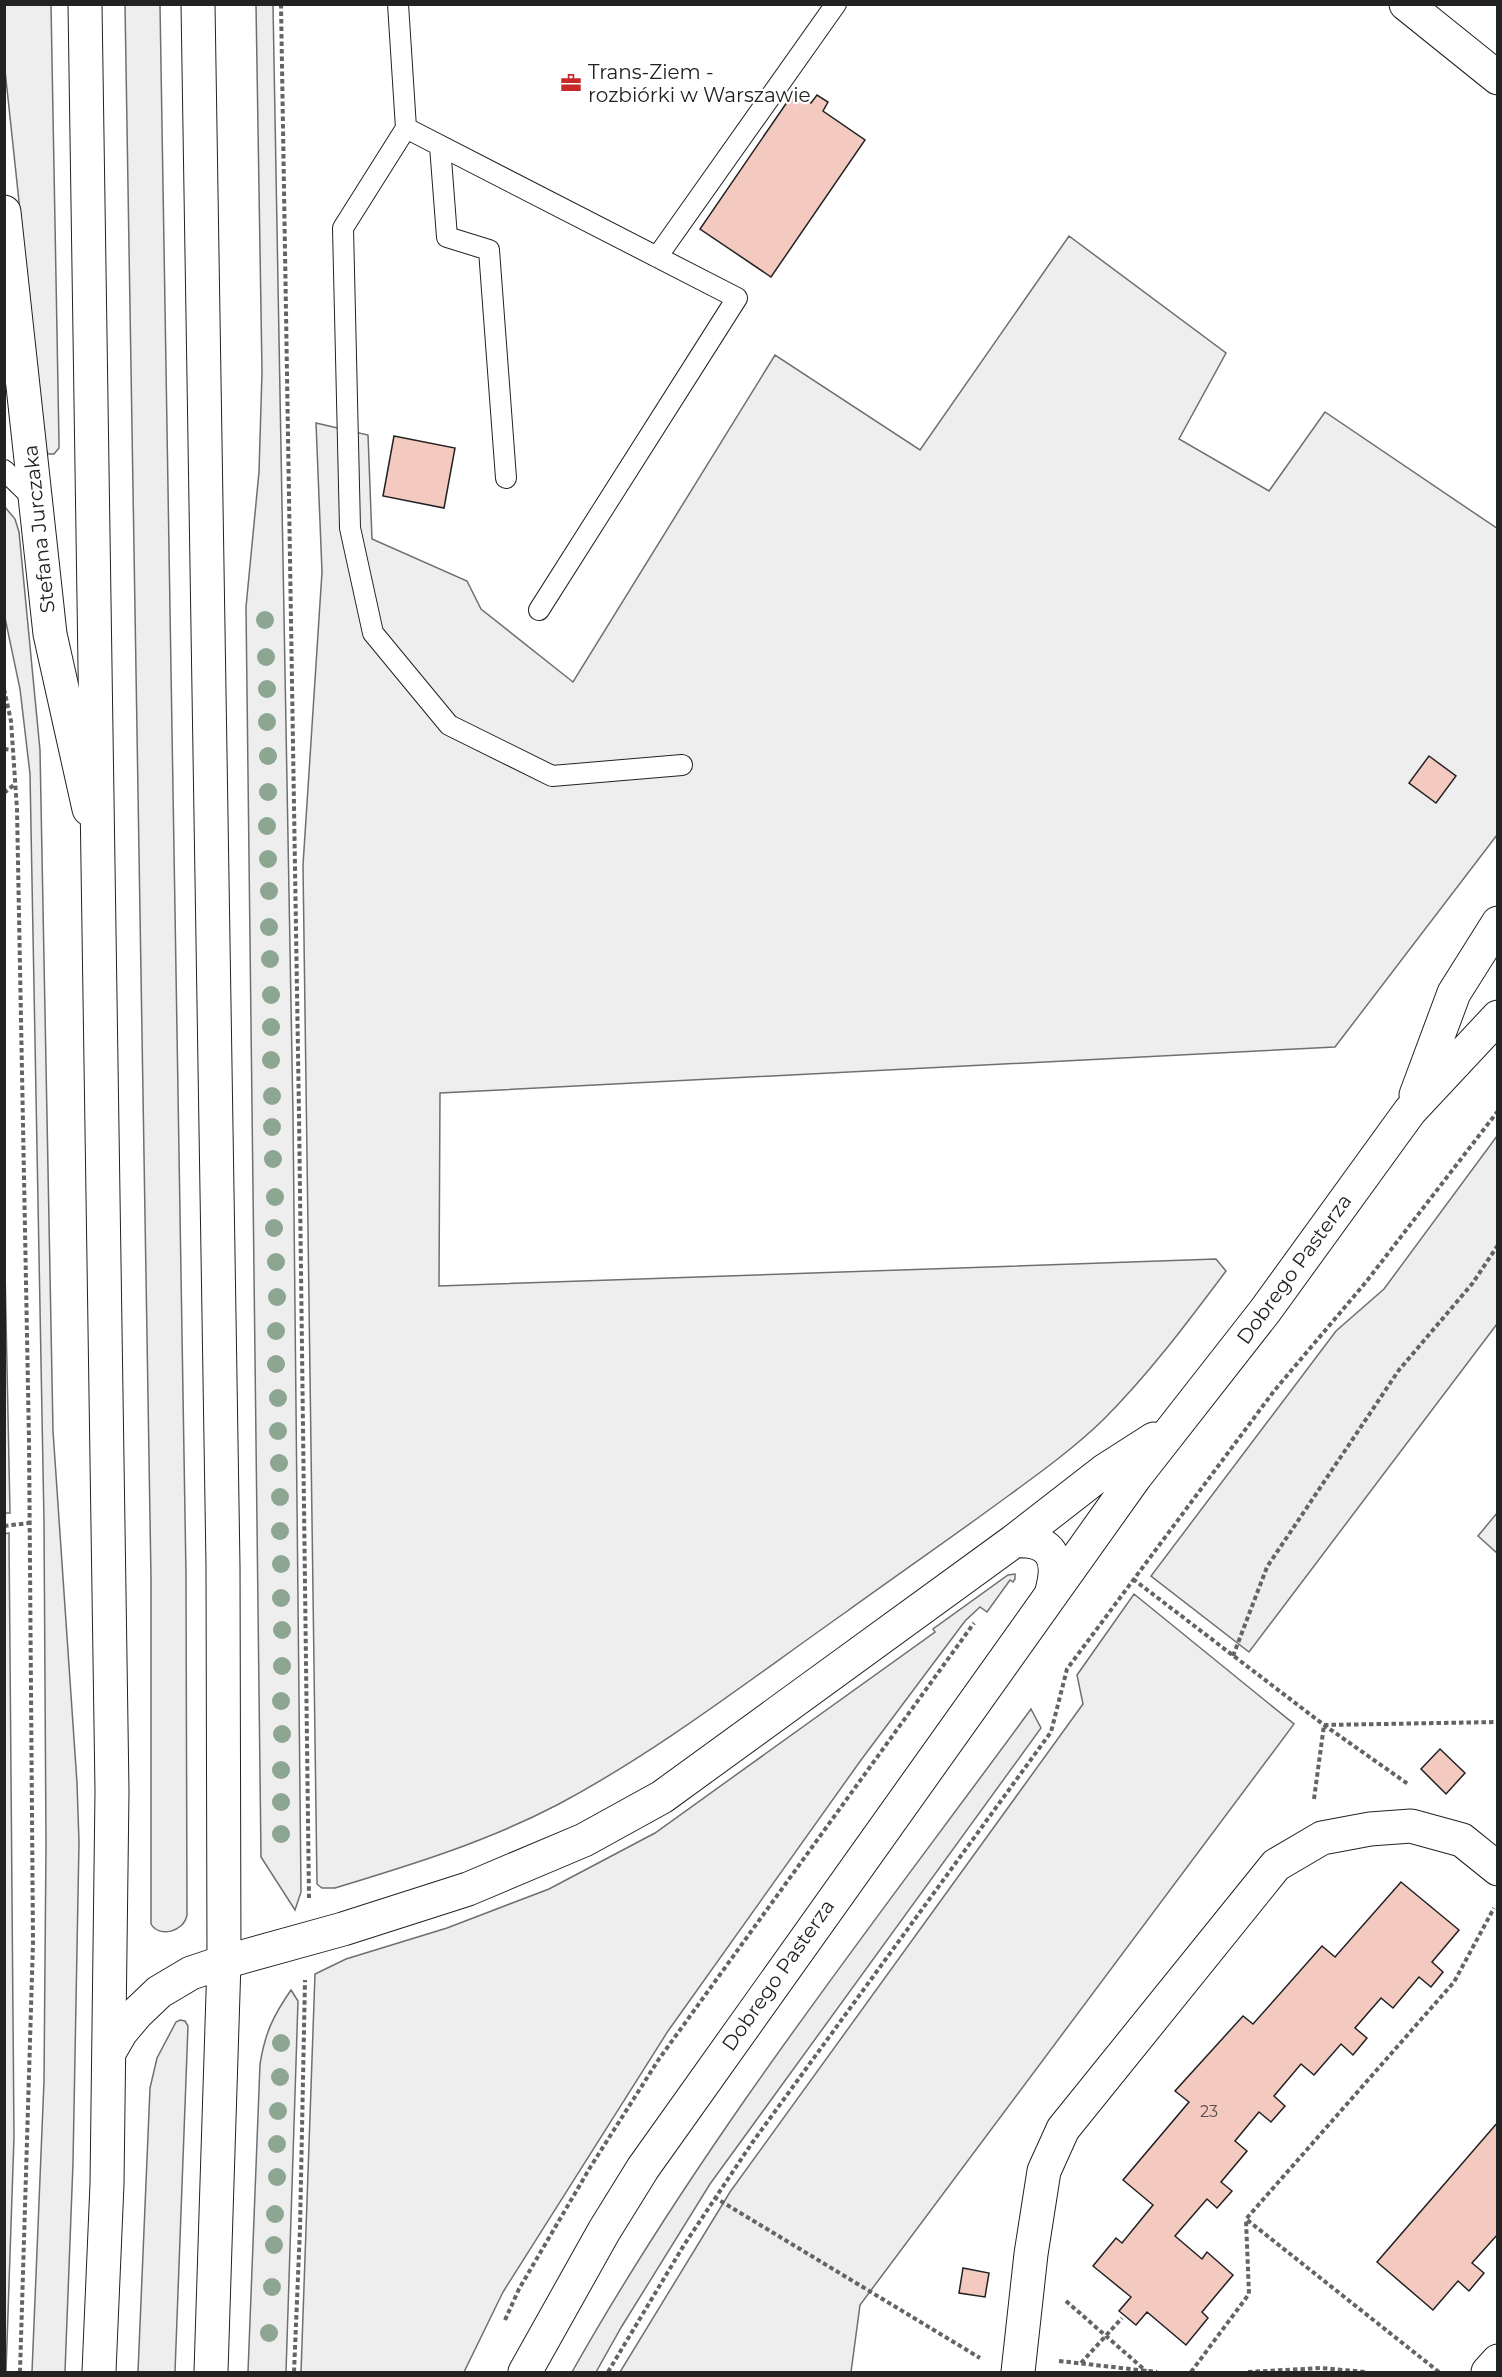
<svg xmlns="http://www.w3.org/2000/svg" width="1502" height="2377" font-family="Montserrat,sans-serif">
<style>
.green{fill:#eee;stroke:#6f6f6f;stroke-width:1.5}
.building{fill:#f3c9c0;stroke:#222;stroke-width:1.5}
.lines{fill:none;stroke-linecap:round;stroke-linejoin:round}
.lane-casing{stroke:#222;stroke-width:22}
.street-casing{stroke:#222;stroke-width:35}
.secondary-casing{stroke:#222;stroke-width:35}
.primary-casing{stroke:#222;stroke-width:35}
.path{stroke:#646464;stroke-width:4;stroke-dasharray:4.5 3;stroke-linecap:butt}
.lane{stroke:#fff;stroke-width:20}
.street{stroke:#fff;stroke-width:33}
.secondary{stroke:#fff;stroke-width:33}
.primary{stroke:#fff;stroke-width:33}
.tree{fill:#8da692}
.labels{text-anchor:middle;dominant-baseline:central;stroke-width:4.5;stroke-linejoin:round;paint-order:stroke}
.number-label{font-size:16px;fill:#564c4a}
.poi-label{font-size:20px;fill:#222;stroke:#fff;text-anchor:start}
.street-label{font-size:20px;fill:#222;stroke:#fff}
</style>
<rect width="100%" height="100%" fill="#fff"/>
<!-- green -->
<path class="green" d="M 4,5 L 51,5 L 59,442 L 59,448 L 54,454 L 48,454 L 45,446 L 5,70 Z
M 125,5 L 160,5 L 186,1575 L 187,1915 C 184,1932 159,1938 151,1924 L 151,1579 Z
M 273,5 L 293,1115 L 301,1892 L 295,1910 L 261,1857 L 246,607 L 259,472 L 262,372 L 256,5 Z
M 1069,236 L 1226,353 L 1179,439 L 1269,491 L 1325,412 L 1498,529 L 1497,835 L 1335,1047 L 440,1093 L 439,1286 L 1216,1259 L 1226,1271 C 1187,1323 1149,1374 1103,1420 C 1074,1448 1041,1472 1008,1496 C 955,1535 900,1573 846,1612 C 752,1678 659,1751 557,1805 C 486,1842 411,1865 335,1888 L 322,1888 L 317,1884 L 303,865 L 322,572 L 316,423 L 368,435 L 372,539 L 467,581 L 481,609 L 573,682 L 775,355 L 920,450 Z
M 4,506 L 15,519 L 19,532 L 40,750 L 53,1431 L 77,1783 L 79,1842 L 73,2163 L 65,2372 L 32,2372 L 44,2081 L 46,1845 L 44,1522 L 30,774 L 20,689 L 5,618 Z
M 1497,1136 L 1497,1324 L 1249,1652 L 1151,1576 L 1336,1331 L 1384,1289 Z
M 4,1220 L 10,1513 L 4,1513 Z
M 1497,1513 L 1497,1553 L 1478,1536 Z
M 9,1533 L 14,2137 L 6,2372 L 5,2372 L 4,1534 Z
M 1015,1574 L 1015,1579 L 1013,1582 L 1010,1580 L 987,1612 L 980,1607 L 965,1621 L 861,1760 L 668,2031 L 503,2292 L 464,2372 L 301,2372 L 315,1974 L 346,1959 L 447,1928 L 549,1889 L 655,1833 L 935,1632 L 933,1629 L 1008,1575 Z
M 1134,1594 L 1294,1724 L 860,2305 L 851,2372 L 620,2372 L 730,2192 L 1083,1704 L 1077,1675 Z
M 1031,1709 L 1041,1728 L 710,2184 L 622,2326 L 596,2372 L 572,2372 C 704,2138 872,1926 1031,1709 Z
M 291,1990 L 298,2001 L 286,2372 L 248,2372 L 260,2064 C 265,2033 273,2016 291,1990 Z
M 180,2020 L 185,2021 L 188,2026 L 175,2372 L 138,2372 L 150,2088 L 157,2058 L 176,2022 Z"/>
<!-- building -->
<path class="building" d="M 794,92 L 811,103 L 817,95 L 828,102 L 823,111 L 865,140 L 771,277 L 700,229 Z
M 394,436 L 455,448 L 444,508 L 383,496 Z
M 1429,756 L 1456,776 L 1436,803 L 1409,783 Z
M 1440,1749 L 1465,1773 L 1446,1794 L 1421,1769 Z
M 1401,1882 L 1459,1930 L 1432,1962 L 1443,1972 L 1431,1987 L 1419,1977 L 1393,2008 L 1381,1998 L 1355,2028 L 1367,2038 L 1353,2055 L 1341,2044 L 1314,2075 L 1301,2064 L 1274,2096 L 1285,2106 L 1271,2122 L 1259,2112 L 1235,2141 L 1247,2151 L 1221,2182 L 1232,2191 L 1217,2208 L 1207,2199 L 1175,2236 L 1202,2259 L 1207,2252 L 1233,2275 L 1202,2312 L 1208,2318 L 1186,2345 L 1147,2312 L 1136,2325 L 1119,2311 L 1131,2297 L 1093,2266 L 1116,2238 L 1122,2243 L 1153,2205 L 1123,2180 L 1189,2102 L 1175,2091 L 1243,2016 L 1253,2024 L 1322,1946 L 1335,1957 Z
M 1498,2122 L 1498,2234 L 1472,2263 L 1484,2273 L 1469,2291 L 1458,2281 L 1433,2310 L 1377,2262 Z
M 963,2268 L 989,2273 L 985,2297 L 959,2293 Z"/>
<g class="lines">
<!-- lane casing -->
<g class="lane-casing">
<path id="lane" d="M 398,4 L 406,128 L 737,298 L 539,610
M 406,128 L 343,228 L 350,528 L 373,633 L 449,725 L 552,776 L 682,765
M 440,146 L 447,237 L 489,250 L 506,478
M 657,257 L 836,4
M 4,470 L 35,500"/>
</g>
<!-- street casing -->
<g class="street-casing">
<path id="street" d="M 1018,2372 L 1031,2254 L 1044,2171 L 1063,2129 L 1276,1865 L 1322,1838 L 1370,1829 L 1411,1826 L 1462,1840 L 1498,1869
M 1488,2372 L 1498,2361"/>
</g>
<!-- secondary casing -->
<g class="secondary-casing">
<path id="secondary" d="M 1406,4 L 1498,78
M 4,212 L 50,634 L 89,809
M 1416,1095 L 1454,993 L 1498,923
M 1014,1541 C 1051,1539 1061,1557 1052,1591
M 110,2051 L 121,2032 L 137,2013 L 159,1992 L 191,1973 L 224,1962 L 343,1929 L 468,1889 L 584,1840 L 662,1797 L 1014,1541 L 1104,1471 L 1154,1439
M 525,2372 L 604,2231 L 643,2168 L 1135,1477 L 1265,1311 L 1410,1111 L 1498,1017"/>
</g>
<!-- primary casing -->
<g class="primary-casing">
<path id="primary" d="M 85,4 L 112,1791 L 107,2184 L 99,2372
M 198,4 L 223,1566 L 224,1962 L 211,2372"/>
</g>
<!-- path -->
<path class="path" d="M 281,4 L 299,1114 L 309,1898
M 4,689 L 11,721 L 17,809 L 29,1440 L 33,1942 L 20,2372
M 4,749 L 14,750
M 4,793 L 15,784
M 4,1526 L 29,1523
M 1133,1579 L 1324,1725 L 1408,1784 L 1408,1786
M 1233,1656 L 1267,1567 L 1399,1370 L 1472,1284 L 1498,1245
M 1324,1725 L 1498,1722
M 1314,1799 L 1324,1725
M 714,2197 L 980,2358
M 1066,2301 L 1146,2371
M 505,2320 L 519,2289 L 591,2166 L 659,2059 L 974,1623
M 1059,2361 L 1157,2372
M 1081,2363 L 1122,2318
M 294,2372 L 300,2229 L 305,1980
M 608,2372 L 684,2245 L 752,2143 L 1051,1732 L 1067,1669 L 1274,1391 L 1366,1282 L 1498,1111
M 1191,2372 L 1249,2294 L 1246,2220
M 1248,2372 L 1321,2368 L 1366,2372
M 1439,2372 L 1246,2219 L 1454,1982 L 1494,1908"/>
<!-- lane -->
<use href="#lane" class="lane"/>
<!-- street -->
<use href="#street" class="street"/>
<!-- secondary -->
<use href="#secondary" class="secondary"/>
<!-- primary -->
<use href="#primary" class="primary"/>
</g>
<!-- trees -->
<g class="tree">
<circle cx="265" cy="620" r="9"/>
<circle cx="266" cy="657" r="9"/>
<circle cx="267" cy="689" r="9"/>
<circle cx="267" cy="722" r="9"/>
<circle cx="268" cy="756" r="9"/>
<circle cx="268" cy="792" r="9"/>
<circle cx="267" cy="826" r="9"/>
<circle cx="268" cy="859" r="9"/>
<circle cx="269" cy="891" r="9"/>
<circle cx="269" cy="927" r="9"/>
<circle cx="270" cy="959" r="9"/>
<circle cx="271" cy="995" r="9"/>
<circle cx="271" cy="1027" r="9"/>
<circle cx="271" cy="1060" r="9"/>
<circle cx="272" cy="1096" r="9"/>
<circle cx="272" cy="1127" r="9"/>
<circle cx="273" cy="1159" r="9"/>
<circle cx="275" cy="1197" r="9"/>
<circle cx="274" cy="1228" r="9"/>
<circle cx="276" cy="1262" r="9"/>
<circle cx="277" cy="1297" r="9"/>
<circle cx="276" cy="1331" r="9"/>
<circle cx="276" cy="1364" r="9"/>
<circle cx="278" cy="1398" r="9"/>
<circle cx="278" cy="1431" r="9"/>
<circle cx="279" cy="1463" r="9"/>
<circle cx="280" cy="1497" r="9"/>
<circle cx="280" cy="1531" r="9"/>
<circle cx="281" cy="1564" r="9"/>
<circle cx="281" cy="1598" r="9"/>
<circle cx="282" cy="1630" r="9"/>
<circle cx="282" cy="1666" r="9"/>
<circle cx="281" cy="1701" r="9"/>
<circle cx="282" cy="1734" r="9"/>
<circle cx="281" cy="1770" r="9"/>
<circle cx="281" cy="1802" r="9"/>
<circle cx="281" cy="1834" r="9"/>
<circle cx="281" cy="2043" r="9"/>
<circle cx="280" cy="2077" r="9"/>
<circle cx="278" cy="2111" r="9"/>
<circle cx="277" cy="2144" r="9"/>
<circle cx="277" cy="2177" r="9"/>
<circle cx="275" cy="2214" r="9"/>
<circle cx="274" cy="2245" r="9"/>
<circle cx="272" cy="2287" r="9"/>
<circle cx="269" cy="2333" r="9"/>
</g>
<!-- icons -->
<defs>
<g id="office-bare" transform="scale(1.62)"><path d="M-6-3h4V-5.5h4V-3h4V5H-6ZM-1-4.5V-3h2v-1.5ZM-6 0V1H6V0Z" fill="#c62828" stroke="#fff" stroke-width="2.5" paint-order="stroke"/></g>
</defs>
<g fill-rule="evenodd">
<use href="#office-bare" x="571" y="83"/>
</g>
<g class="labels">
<!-- number labels -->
<g class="number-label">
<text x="1209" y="2111">23</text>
</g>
<!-- poi labels -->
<g class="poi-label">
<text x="588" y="72">Trans-Ziem -<tspan x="588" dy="23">rozbiórki w Warszawie</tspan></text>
</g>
<!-- street labels -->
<g class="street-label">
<text transform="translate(39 529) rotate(-96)">Stefana Jurczaka</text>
<text transform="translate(1294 1269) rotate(-54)">Dobrego Pasterza</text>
<text transform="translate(778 1975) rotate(-55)">Dobrego Pasterza</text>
</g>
</g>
<!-- border -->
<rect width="1502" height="2377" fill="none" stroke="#222222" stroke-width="12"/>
</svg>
